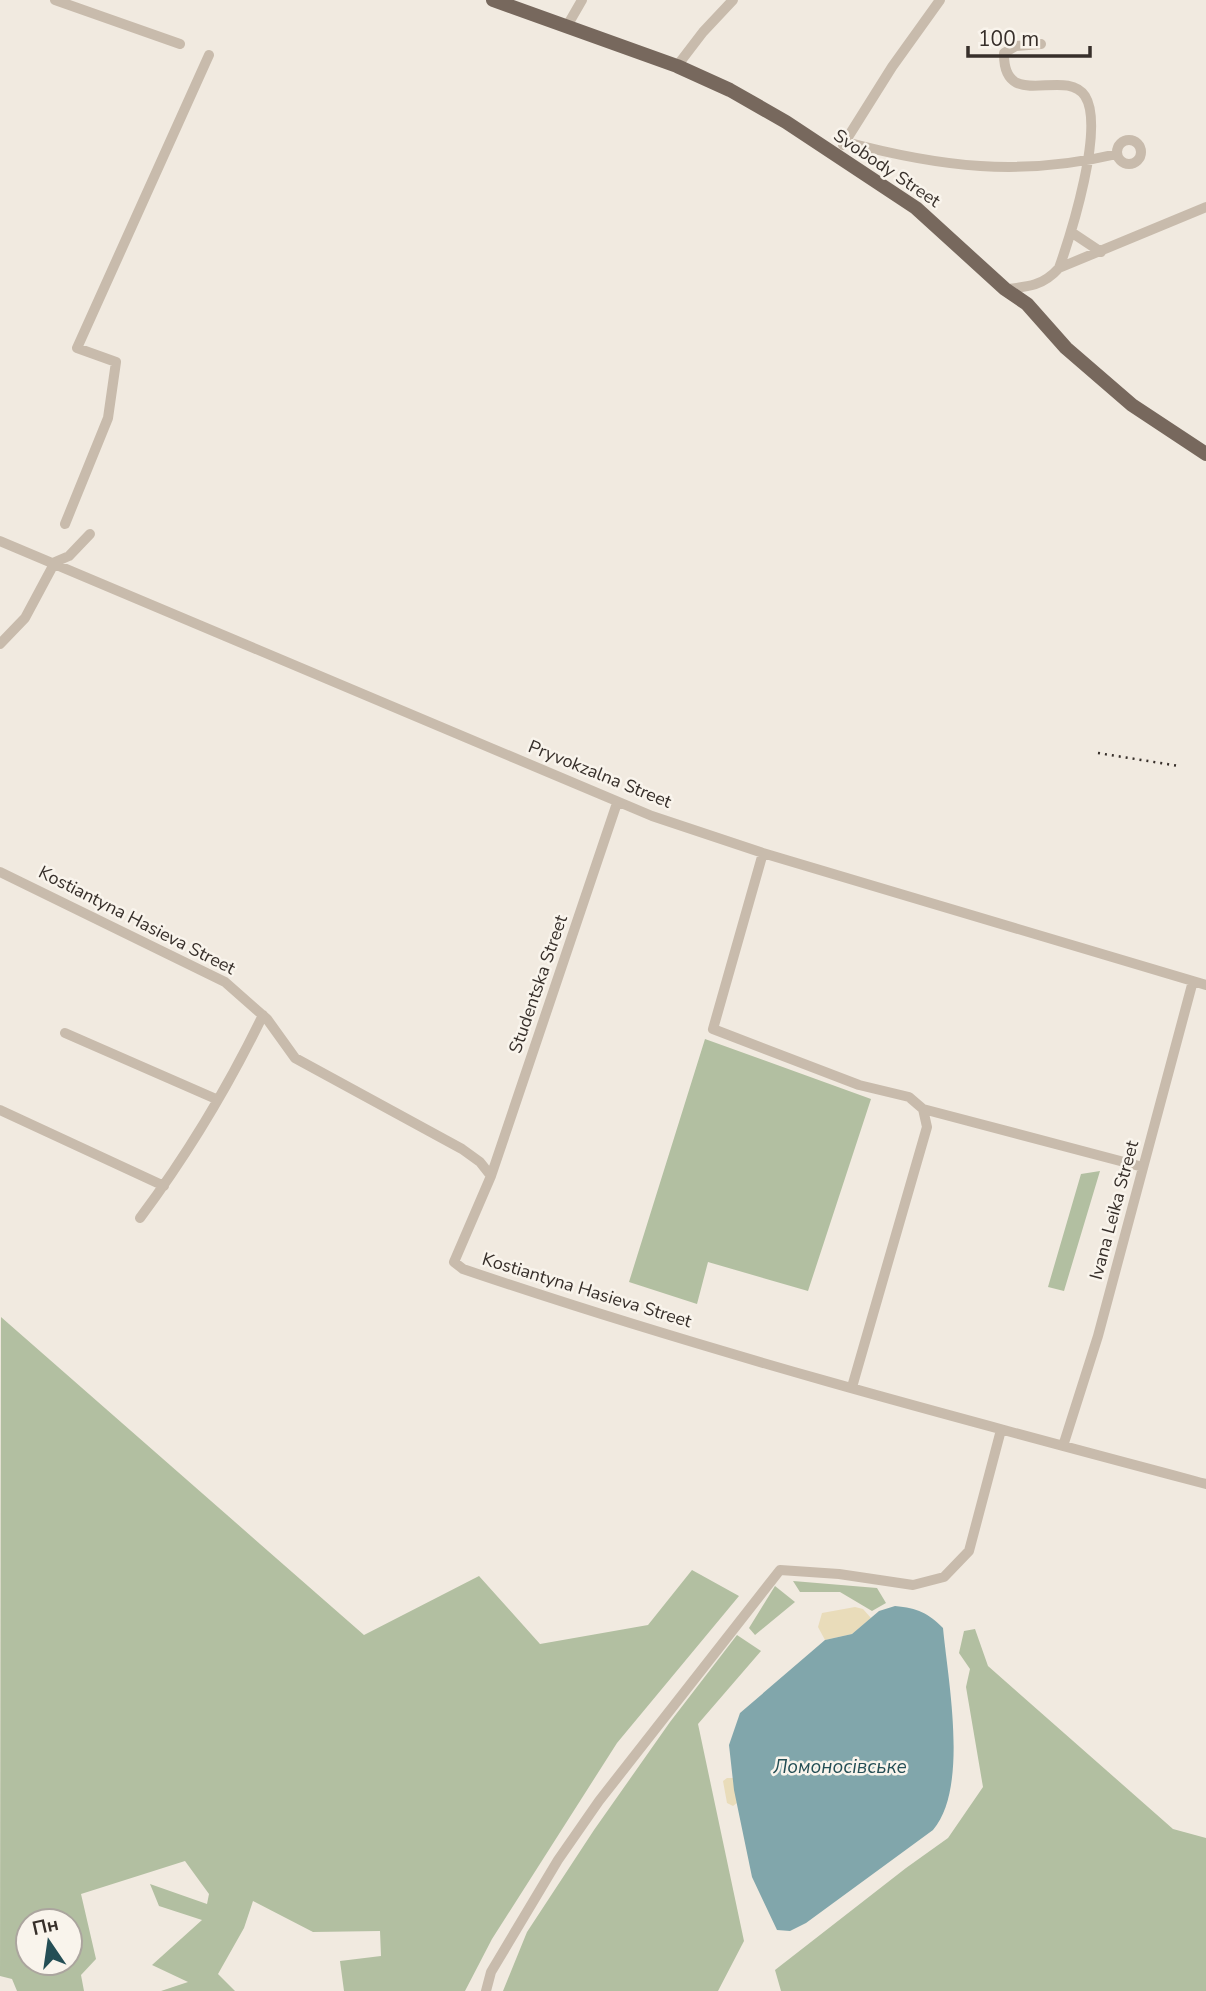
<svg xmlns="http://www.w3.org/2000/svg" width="1206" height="1991" font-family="'Nunito Sans',sans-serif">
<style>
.green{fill:#b2bfa1;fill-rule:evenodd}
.sand{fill:#e9dcba}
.water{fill:#81a6ab}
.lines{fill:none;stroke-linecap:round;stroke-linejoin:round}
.minor{stroke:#c8bbac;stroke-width:10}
.major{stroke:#77685d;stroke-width:14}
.rail{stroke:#372f2a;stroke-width:2.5;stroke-dasharray:2 5;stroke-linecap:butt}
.labels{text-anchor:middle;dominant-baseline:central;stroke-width:5;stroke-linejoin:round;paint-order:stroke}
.street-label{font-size:18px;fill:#372f2a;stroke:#f9f4ec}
.water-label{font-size:19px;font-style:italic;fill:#244e55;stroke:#f9f4ec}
</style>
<rect width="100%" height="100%" fill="#f1eae0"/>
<!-- green -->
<path class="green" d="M 705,1039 L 871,1099 L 808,1291 L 708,1262 L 697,1304 L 629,1282 Z
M 1100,1171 L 1064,1291 L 1048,1287 L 1081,1174 Z
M 1,1317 L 364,1635 L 479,1576 L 540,1644 L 648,1625 L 692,1570 L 739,1596 L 617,1743 L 492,1939 L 465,1991 L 344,1991 L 340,1961 L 381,1956 L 380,1931 L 313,1932 L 253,1901 L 244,1928 L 218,1974 L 235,1991 L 161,1991 L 188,1982 L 152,1965 L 202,1920 L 159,1906 L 150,1884 L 207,1904 L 209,1894 L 185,1861 L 81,1894 L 96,1959 L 81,1975 L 84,1991 L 17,1991 L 12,1979 L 0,1976 ZM 28,1921 L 70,1921 L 70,1963 L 28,1963 Z
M 793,1581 L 877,1588 L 886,1603 L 872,1611 L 840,1592 L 800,1592 Z
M 775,1586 L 795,1602 L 755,1635 L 749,1628 Z
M 975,1629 L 988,1666 L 1173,1829 L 1206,1838 L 1206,1991 L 781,1991 L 775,1970 L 906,1868 L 948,1838 L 983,1787 L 966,1687 L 970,1669 L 959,1653 L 964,1631 Z
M 737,1635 L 761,1651 L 698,1724 L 744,1941 L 718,1991 L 503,1991 L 527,1932 L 594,1830 L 670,1722 Z"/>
<!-- sand -->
<path class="sand" d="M 855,1607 L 863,1609 L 871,1618 L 852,1634 L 825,1640 L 818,1627 L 822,1613 Z
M 727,1778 L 733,1778 L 737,1803 L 733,1806 L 727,1803 L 723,1781 Z"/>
<!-- water -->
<path class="water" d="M 895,1606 C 918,1608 928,1613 943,1628 C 948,1681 969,1788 933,1830 L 806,1923 L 790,1931 L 777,1930 L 752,1877 L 734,1790 L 729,1745 L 740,1713 L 825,1640 L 852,1634 L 879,1611 Z"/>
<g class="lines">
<!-- minor -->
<path class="minor" d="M 55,0 L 180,44
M 567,26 L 582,0
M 1041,44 L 1016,46 L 1004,53 C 1003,113 1065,66 1085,96 C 1105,127 1071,234 1059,268
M 677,66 L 703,32 L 733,0
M1117 152a12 12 0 1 1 24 0a12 12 0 1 1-24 0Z
M 846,142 C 940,167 1020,177 1117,154
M 843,145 L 892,67 L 940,0
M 1071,232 L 1101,252
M 1005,289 C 1028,287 1043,286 1059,268 L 1206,207
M 65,524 L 108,418 L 116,362 L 77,348 L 209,55
M 0,541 L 652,816 L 763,853 L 1206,985
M 0,644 L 25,618 L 55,562 L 69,556 L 90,534
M 763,853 L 713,1029 L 859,1085 L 909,1097 L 923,1109 L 1143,1167
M 0,872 L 225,982 L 267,1019 L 295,1058 L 462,1149 L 480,1162 L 491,1176 L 454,1262 L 463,1269 C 707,1352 957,1418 1206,1484
M 65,1033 L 216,1099
M 0,1110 L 164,1186
M 491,1176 L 617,803
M 140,1218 C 187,1155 229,1085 263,1015
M 852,1387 L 927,1127 L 923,1109
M 1063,1446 L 1098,1336 L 1193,981
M 486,1991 L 491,1972 L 558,1860 L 599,1801 L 780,1570 L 839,1574 L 913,1585 L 944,1577 L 969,1551 L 1001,1430"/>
<!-- major -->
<path class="major" d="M 493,0 L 677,66 L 730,90 L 786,122 L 916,208 L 1005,289 L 1027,304 L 1066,348 L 1132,405 L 1206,454"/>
<!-- rail -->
<path class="rail" d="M 1098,753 L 1179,766"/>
</g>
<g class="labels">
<!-- street labels -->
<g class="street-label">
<text transform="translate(887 168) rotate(34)">Svobody Street</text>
<text transform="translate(600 774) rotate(22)">Pryvokzalna Street</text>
<text transform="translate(137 920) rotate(27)">Kostiantyna Hasieva Street</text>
<text transform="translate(538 984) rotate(-71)">Studentska Street</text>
<text transform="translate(1114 1210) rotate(-75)">Ivana Leika Street</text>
<text transform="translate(587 1290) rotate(17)">Kostiantyna Hasieva Street</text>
</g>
<!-- water labels -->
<g class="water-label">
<text x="840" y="1767">Ломоносівське</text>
</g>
</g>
<!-- north arrow -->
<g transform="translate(49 1942) rotate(347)"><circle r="33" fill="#f9f4ec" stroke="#aba59e" stroke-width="2"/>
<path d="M0-5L12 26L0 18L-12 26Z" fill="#244e55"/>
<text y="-10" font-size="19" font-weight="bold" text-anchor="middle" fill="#372f2a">Пн</text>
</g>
<!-- scale -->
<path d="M968 46v10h122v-10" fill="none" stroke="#372f2a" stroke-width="3.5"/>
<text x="978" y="46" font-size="21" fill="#372f2a" stroke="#f9f4ec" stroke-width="5" paint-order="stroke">100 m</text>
</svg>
